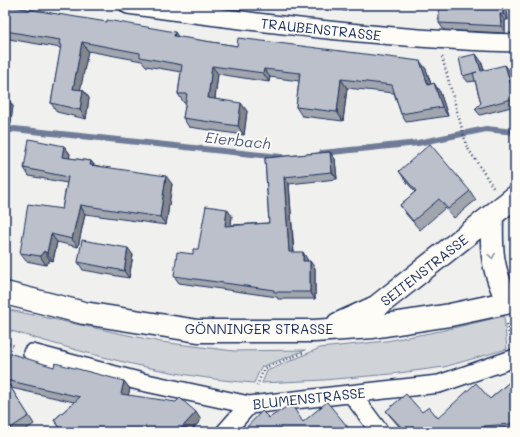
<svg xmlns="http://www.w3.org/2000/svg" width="520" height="437" font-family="Mali,sans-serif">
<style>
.green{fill:#d0d3d8;stroke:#76819b}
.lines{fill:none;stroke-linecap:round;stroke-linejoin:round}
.stream{stroke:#6f7b97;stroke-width:6}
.street-casing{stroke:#1b2f5e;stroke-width:20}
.secondary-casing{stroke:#1b2f5e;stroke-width:25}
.path{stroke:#1b2f5e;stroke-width:2.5;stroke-dasharray:1 3;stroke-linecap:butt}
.street{stroke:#fdfcf7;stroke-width:17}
.secondary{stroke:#fdfcf7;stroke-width:22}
.wall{fill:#a1a5ae;stroke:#1b2f5e}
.shaded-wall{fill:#83868d;stroke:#1b2f5e}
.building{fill:#bbc0ca;stroke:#1b2f5e}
.oneway{stroke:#8c96aa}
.labels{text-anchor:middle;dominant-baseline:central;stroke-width:3.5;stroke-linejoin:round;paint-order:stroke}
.street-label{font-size:14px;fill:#1b2f5e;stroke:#fdfcf7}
.water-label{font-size:15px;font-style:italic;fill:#4c5b7f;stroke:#fdfcf7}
</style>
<rect width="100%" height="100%" fill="#f0f0ee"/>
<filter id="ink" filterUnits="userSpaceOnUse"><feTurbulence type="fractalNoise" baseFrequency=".025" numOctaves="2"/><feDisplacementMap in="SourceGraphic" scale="8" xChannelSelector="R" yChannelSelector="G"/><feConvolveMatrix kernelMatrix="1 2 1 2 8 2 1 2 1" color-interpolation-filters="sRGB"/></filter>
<g filter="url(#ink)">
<!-- green -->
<path class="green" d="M 5,309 L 161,342 L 234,351 L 306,350 L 261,367 L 254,383 C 170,377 86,354 5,329 Z
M 504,316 L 507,349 L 444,367 L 391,374 L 324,380 L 262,383 L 267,371 L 320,348 L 386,341 L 440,331 Z"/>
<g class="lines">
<!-- stream -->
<path class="stream" d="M 5,132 L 14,129 L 281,157
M 322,153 L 418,143 L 486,129 L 515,132"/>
<!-- street casing -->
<g class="street-casing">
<path id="street" d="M 128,5 C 257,23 385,39 515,43
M 32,353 L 142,382 L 249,405 L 439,384 L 515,358
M 352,395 L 380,432
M 225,432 L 249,405"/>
</g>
<!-- secondary casing -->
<g class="secondary-casing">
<path id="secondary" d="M 492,217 C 491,253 492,269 508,302
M 5,293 L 84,313 L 198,331 L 314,331 L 373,327 L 450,315 L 515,301
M 338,324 L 376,307 L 515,197"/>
</g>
<!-- path -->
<path class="path" d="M 439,20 L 439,5
M 442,57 L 467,147 L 493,187
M 507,324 L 510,340
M 5,342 L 15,346
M 257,386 L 264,368 L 303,353"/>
<!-- street -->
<use href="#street" class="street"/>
<!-- secondary -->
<use href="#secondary" class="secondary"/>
</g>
<!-- wall -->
<path class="wall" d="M 5,5 L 10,5 L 11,6 L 178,37 L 237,46 L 426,69 L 431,84 L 440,92 L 448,116 L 406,122 L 401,114 L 394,93 L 347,88 L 343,121 L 302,116 L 296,107 L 299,81 L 270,77 L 269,82 L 218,74 L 215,99 L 247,111 L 244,135 L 189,127 L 183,118 L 186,103 L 184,103 L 178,94 L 181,72 L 146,66 L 142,61 L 88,51 L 80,90 L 83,90 L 89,98 L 86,119 L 57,112 L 51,103 L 61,48 L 9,39 L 8,46 L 5,45 Z
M 298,5 L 347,5 L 346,11 L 298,6 Z
M 466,5 L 507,5 L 508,20 L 505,20 L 505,33 L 444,30 L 439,23 L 466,9 Z
M 481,61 L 484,70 L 510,71 L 515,89 L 515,106 L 480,115 L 475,109 L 481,103 L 475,81 L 468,82 L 463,76 Z
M 5,99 L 13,106 L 10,129 L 5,132 Z
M 64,146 L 70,154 L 69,158 L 91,161 L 94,165 L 172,184 L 166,225 L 85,214 L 78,247 L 57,242 L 53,261 L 50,260 L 46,265 L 26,261 L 20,253 L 62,209 L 67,183 L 29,176 L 24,168 Z
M 330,152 L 335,159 L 337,179 L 289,184 L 294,252 L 307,259 L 308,261 L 315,268 L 315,299 L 278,299 L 277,297 L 179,283 L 174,276 L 193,254 L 232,216 L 231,225 L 269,223 L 265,158 Z
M 399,171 L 470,191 L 476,200 L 454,218 L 445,208 L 420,230 L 406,214 L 400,205 L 415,192 L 405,180 Z
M 133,255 L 129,278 L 83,270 L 78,262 Z
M 5,367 L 54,367 L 124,381 L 130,389 L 128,395 L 201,420 L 190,432 L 63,432 L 54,420 L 74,402 L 11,388 L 34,424 L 22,432 L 5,432 Z
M 515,377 L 515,431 L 494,432 L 404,432 L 391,417 L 386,411 L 422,412 L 438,418 L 490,399 Z"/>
<!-- shaded-wall -->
<path class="shaded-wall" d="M 342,5 L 347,5 L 346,11 Z
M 503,5 L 507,5 L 508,20 L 503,14 Z
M 500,14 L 505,20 L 505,33 L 501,26 Z
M 175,32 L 181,41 L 174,36 Z
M 5,33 L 9,39 L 8,46 L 5,42 Z
M 82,42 L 88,51 L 79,97 L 73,89 Z
M 476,54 L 481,61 L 486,78 L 481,71 Z
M 420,61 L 426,69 L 434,94 L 428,85 Z
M 505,65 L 510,71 L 515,89 L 515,95 L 513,92 Z
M 212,66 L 218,74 L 214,106 L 208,98 Z
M 264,69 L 270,77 L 269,82 L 263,73 Z
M 341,79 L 347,88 L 343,121 L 337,112 Z
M 434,83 L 440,92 L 448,116 L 442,107 Z
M 83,90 L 89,98 L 86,119 L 80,110 Z
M 8,99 L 13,106 L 10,129 L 5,122 Z
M 241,103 L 247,111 L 244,135 L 238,126 Z
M 64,146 L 70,154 L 68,166 L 62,157 Z
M 330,152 L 335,159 L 337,179 L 332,172 Z
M 91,161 L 97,169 L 90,165 Z
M 166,176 L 172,184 L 166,225 L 160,217 Z
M 284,177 L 289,184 L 294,259 L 289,252 Z
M 80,205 L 85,214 L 78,247 L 72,239 Z
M 227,209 L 232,216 L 230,233 L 225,226 Z
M 51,234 L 57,242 L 53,261 L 47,253 Z
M 128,248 L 133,255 L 129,278 L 124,271 Z
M 44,251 L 50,260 L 46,265 L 40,256 Z
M 303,252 L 307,259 L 308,268 L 303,261 Z
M 310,261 L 315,268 L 315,299 L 310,292 Z
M 124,381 L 130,389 L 126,402 L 121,394 Z
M 196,412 L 201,420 L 190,432 L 178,432 Z"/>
<!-- building -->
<path class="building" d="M 5,5 L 8,5 L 8,6 L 107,22 L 107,20 L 175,32 L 174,36 L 237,46 L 238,38 L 420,61 L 428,85 L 434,83 L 442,107 L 401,114 L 392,85 L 341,79 L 337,112 L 296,107 L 300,73 L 264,69 L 263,73 L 212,66 L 208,98 L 241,103 L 238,126 L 183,118 L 187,94 L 178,94 L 182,65 L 140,57 L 140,53 L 82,42 L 73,89 L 83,90 L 80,110 L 51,103 L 61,45 L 59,44 L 60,40 L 5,31 Z
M 466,5 L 503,5 L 503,14 L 500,14 L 501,26 L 439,23 L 439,9 L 466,9 Z
M 476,54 L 481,71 L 505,65 L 513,92 L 515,91 L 515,98 L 475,109 L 481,103 L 473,73 L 477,72 L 463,76 L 459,58 Z
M 5,99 L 8,99 L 5,122 Z
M 29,139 L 64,146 L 62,157 L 91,161 L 90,165 L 166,176 L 160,217 L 80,205 L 72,239 L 51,234 L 47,253 L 44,251 L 40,256 L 20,253 L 28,204 L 62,209 L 68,177 L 24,168 Z
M 430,144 L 470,191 L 448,209 L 439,199 L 413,221 L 400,205 L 416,191 L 399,171 Z
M 330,152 L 332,172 L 284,177 L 289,252 L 303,252 L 303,261 L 310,261 L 310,292 L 274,292 L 274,290 L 174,276 L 177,252 L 193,254 L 193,249 L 198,249 L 206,206 L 227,209 L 225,226 L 269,223 L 265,158 Z
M 82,240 L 128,248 L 124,271 L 78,262 Z
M 9,353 L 54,367 L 55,363 L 124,381 L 121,394 L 176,402 L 180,398 L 196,412 L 178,432 L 64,432 L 54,420 L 80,397 L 6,380 L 29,416 L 9,429 L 10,432 L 5,432 L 5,367 Z
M 515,377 L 515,420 L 511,424 L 484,426 L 489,432 L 406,432 L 386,411 L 406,394 L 422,412 L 429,407 L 438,418 L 476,383 L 490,399 Z
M 327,402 L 352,432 L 242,432 L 262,411 L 269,418 L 291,404 L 303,422 Z"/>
<!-- one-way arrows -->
<defs><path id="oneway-chevron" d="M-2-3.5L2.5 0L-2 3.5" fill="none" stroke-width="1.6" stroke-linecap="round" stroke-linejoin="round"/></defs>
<use class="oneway" href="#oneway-chevron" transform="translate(492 256) rotate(81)"/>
</g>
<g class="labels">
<!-- street labels -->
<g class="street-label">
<text transform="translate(321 29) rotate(6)">TRAUBENSTRASSE</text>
<text transform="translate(424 270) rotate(-38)">SEITENSTRASSE</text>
<text x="259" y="328">GÖNNINGER STRASSE</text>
<text transform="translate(309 398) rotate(-6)">BLUMENSTRASSE</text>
</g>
<!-- water labels -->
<g class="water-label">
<text transform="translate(238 140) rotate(6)">Eierbach</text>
</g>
</g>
<!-- margin -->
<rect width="520" height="437" fill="none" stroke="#fdfcf7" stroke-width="20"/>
<rect x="10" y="10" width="500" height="417" fill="none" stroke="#1b2f5e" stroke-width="1.5" filter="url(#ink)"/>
</svg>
